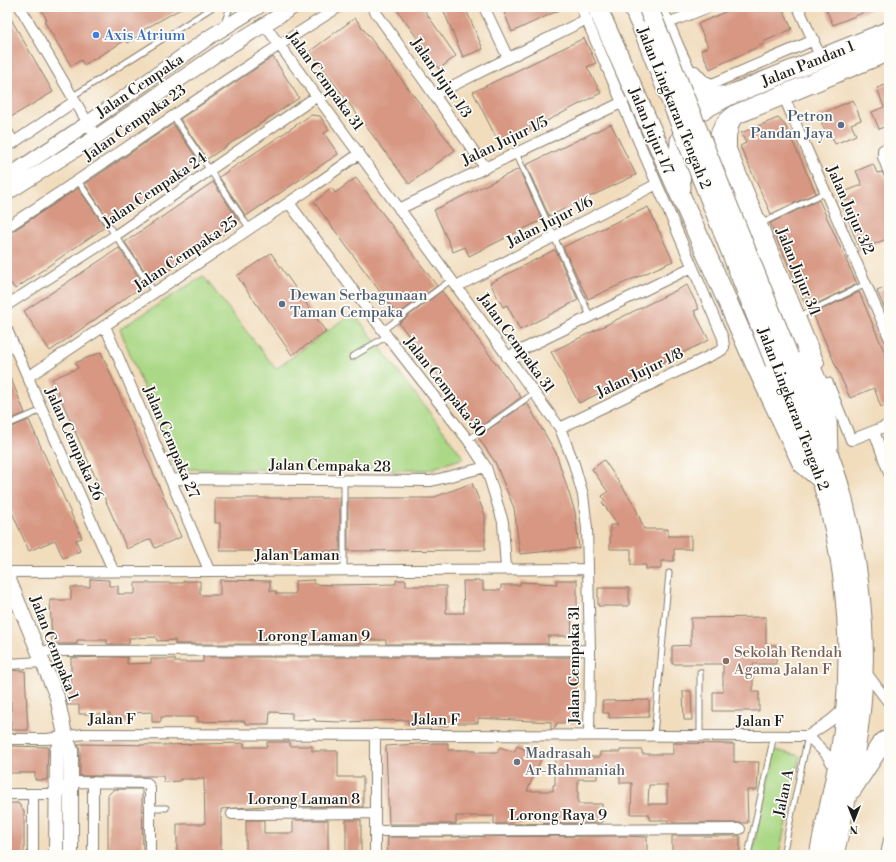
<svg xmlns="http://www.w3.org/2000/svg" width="896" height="862" font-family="'Libre Bodoni',serif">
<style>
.green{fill:#abd886;stroke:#647a51}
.building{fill:#d79782;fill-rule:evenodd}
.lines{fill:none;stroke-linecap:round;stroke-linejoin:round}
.lane-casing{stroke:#867c6c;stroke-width:7}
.street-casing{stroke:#867c6c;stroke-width:12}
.secondary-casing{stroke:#867c6c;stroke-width:16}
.highway-casing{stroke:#867c6c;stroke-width:21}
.lane{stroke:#fff;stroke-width:5}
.street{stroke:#fff;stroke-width:10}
.secondary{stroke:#fff;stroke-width:14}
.highway{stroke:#fff;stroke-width:19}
.highway-bridge-casing{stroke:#867c6c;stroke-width:21;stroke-linecap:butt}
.highway-bridge{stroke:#fff;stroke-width:19}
.shop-dot{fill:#3f7fe0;stroke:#fdfcf7;stroke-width:1.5}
.service-dot{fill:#5c6f8a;stroke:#fdfcf7;stroke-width:1.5}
.education-dot{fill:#8d6e63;stroke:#fdfcf7;stroke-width:1.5}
.worship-dot{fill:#6b7280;stroke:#fdfcf7;stroke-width:1.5}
.labels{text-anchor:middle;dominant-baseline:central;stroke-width:3.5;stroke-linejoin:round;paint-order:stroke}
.shop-label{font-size:15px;fill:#366cbe;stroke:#fdfcf7;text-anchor:start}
.street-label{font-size:15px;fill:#1c1c1c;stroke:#fdfcf7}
.service-label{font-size:15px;fill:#4e5e75;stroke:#fdfcf7;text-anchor:end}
.education-label{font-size:15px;fill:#785e54;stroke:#fdfcf7;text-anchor:start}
.worship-label{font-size:15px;fill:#5b616d;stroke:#fdfcf7;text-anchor:start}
</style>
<rect width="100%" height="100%" fill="#fdfcf7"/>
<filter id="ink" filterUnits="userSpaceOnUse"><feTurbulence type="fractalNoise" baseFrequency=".025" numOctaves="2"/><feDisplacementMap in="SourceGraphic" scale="8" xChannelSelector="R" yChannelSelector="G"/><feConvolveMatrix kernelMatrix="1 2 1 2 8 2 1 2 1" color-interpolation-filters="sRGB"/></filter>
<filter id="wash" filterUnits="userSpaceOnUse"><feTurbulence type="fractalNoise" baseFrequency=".012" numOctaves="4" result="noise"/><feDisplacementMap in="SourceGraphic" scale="16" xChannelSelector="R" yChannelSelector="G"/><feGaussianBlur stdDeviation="0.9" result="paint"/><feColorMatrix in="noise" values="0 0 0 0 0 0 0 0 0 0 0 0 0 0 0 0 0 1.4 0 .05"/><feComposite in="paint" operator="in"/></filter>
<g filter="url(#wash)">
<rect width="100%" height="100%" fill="#f1dcbc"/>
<!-- green -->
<path class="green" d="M 203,276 L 276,369 L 353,312 L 464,458 L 427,470 L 176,469 L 120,329 Z
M 775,750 L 800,756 L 779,855 L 752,855 Z"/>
<g id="blocks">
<!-- building -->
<path class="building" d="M 40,7 L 184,7 L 143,30 L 145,32 L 127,43 L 126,40 L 84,65 L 81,60 L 71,66 L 44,21 L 47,20 Z
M 395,7 L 422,7 L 456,56 L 439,69 Z
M 442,7 L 465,7 L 483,49 L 463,57 Z
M 502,7 L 566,7 L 512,32 Z
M 736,7 L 782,7 L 792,29 L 763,42 L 764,44 L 710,69 L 701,50 L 708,47 L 698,24 Z
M 825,7 L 877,7 L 833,25 Z
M 7,12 L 53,92 L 11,117 L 7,109 Z
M 355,18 L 455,150 L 409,184 L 310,51 Z
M 584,38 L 596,63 L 587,67 L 601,93 L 500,145 L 473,92 Z
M 273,57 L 299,98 L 207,159 L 180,119 Z
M 889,84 L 889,125 L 879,129 L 872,112 L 884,107 L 877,88 Z
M 853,100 L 861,120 L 851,124 L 856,135 L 835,144 L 830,133 L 827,135 L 818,115 Z
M 311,115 L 320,116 L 329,130 L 324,133 L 338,154 L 246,216 L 219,177 Z
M 778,118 L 785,125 L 816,193 L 771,214 L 740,146 L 746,143 L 741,133 Z
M 173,124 L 200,163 L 111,223 L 85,184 Z
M 611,124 L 636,175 L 549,216 L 526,165 Z
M 873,164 L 877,173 L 882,172 L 889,184 L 889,238 L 860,250 L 841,202 L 848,200 L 844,192 L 862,185 L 856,171 Z
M 519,169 L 542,220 L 469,256 L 465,247 L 453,252 L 434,210 Z
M 356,178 L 437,286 L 397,315 L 314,202 L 332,188 L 335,193 Z
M 213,182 L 239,221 L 237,222 L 238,224 L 152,282 L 125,242 Z
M 78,188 L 105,227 L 15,289 L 7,278 L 7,235 Z
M 819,200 L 857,284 L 810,307 L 809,305 L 806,306 L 770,223 Z
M 648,207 L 673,261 L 588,299 L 563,247 Z
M 119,248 L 144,285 L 50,351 L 24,311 Z
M 554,250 L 556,251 L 578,300 L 520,330 L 507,305 L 503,307 L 490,283 Z
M 271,253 L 326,332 L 292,355 L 237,276 Z
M 687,285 L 699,309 L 694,311 L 709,340 L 579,403 L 551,352 Z
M 889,286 L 889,318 L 877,291 Z
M 442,291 L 521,397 L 478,428 L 399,323 Z
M 859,292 L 889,363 L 889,404 L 881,407 L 874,388 L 850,398 L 813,314 Z
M 101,352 L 181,537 L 155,548 L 151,539 L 127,549 L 52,379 L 78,368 L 75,363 Z
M 7,369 L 25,413 L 7,421 Z
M 527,403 L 556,453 L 575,512 L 579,548 L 520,554 L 514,508 L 495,462 L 478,437 Z
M 29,420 L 82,538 L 76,540 L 80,551 L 63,558 L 55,540 L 29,551 L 7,501 L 7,429 Z
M 604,460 L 634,504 L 644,529 L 668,529 L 668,536 L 691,536 L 691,549 L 674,549 L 674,561 L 661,561 L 661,569 L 646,569 L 646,565 L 631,565 L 631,549 L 610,549 L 610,525 L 618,525 L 602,502 L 605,501 L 602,496 L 608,492 L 592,469 Z
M 472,483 L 485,515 L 485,550 L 348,551 L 348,498 L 432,498 Z
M 215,498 L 340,498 L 340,551 L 220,551 L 220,523 L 215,523 Z
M 90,579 L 109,580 L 109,586 L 118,586 L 118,594 L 135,594 L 135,583 L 183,583 L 183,581 L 200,581 L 200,595 L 220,595 L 220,580 L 270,581 L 270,591 L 276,591 L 276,594 L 295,594 L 295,581 L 314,580 L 314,584 L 332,585 L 396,584 L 396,580 L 406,580 L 406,586 L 446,586 L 446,613 L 464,613 L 463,581 L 483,581 L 483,590 L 501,590 L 501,585 L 520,585 L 520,582 L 557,584 L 556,580 L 577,580 L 577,612 L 571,612 L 572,636 L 548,636 L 548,644 L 386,644 L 386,640 L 361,640 L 361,644 L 298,644 L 298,638 L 266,639 L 266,644 L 175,644 L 175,640 L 157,641 L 156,637 L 129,638 L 129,644 L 107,644 L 107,640 L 77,640 L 77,644 L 52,644 L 50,600 L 71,600 L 71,587 L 90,587 Z
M 598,588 L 629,588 L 629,606 L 598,606 Z
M 766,617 L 766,645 L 776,645 L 776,664 L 753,664 L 753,692 L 759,692 L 759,711 L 713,711 L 713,692 L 723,692 L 723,664 L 672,664 L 672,646 L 691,645 L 691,618 Z
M 104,657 L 127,657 L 127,664 L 151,663 L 151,659 L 175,659 L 175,662 L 203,662 L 203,657 L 575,657 L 577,723 L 557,723 L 554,729 L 551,729 L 551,722 L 478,718 L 478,723 L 448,723 L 448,726 L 438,726 L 438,725 L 408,724 L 408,720 L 340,722 L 315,721 L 315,719 L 292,720 L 292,713 L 270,712 L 269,724 L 245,724 L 245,721 L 198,722 L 198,717 L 161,717 L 161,722 L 152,722 L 152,712 L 129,713 L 130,723 L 110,723 L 110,714 L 79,714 L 79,705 L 67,705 L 66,696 L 66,688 L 71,688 L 71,658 Z
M 7,670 L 25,671 L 28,730 L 11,730 L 11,701 L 7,701 Z
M 683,691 L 691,691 L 692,720 L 684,720 Z
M 649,700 L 649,717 L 609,718 L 609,713 L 603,713 L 602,701 Z
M 267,742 L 290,742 L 290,746 L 312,746 L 312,751 L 338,751 L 338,777 L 363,777 L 363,807 L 265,806 L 221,809 L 221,855 L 177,855 L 177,824 L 205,824 L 204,779 L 180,779 L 180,781 L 164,782 L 163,776 L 80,776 L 80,750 L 78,744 L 162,745 L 244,743 L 244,747 L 267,747 Z
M 434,743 L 448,743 L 448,750 L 476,750 L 476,752 L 497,752 L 500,747 L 514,752 L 517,746 L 542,757 L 527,791 L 553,791 L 553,785 L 555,785 L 555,757 L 600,757 L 600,752 L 620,752 L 620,750 L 642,750 L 642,754 L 673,754 L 673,743 L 734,744 L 734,762 L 759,762 L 757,790 L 747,790 L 748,823 L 668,823 L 668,820 L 649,820 L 649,814 L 631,814 L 632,783 L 620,783 L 620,766 L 597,766 L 597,779 L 578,779 L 578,804 L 602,804 L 602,823 L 494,824 L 494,816 L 456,816 L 456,824 L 389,824 L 386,746 ZM 649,785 L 667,785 L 667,804 L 648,804 Z
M 8,746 L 48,747 L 47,780 L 35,780 L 35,773 L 8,773 Z
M 114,789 L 142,789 L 143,855 L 108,855 L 108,795 Z
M 7,803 L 18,803 L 24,811 L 24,855 L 7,855 Z
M 246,820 L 264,820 L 264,833 L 293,833 L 293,820 L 328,820 L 328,855 L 273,855 L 273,853 L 246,852 Z
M 346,820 L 361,820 L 361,855 L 346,855 Z
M 624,836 L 647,837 L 647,855 L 387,855 L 388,837 Z
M 740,836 L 740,855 L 672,855 L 672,836 Z"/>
</g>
</g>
<g filter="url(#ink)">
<use href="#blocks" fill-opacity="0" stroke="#867c6c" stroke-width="1"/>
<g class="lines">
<!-- lane casing -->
<g class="lane-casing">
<path id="lane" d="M 224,24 L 230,7
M 73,96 L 213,7
M 173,116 L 250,229
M 516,153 L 590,316
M 78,181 L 155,293
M 762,223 L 826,192
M 800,316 L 866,284
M 383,330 L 451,280
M 352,357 L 387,336
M 7,425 L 42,410
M 468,440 L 534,393
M 344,481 L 344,570
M 700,672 L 700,735
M 654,735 L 669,573
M 150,808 L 166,808
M 748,855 L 774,735
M 783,855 L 808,736"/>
</g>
<!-- street casing -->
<g class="street-casing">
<path id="street" d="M 20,7 L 96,137
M 372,7 L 485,167
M 484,7 L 508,58
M 798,7 L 821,58
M 673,21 L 709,7
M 264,24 L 560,428 L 574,464 L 583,495 L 587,528 L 590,650 L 589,735
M 695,71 L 703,80 L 712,84 L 814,40
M 434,95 L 587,19
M 783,95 L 889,337
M 735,119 L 731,136 L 731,149 L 819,363
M 7,131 L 14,143
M 7,147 L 75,101
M 889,147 L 883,150 L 883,157 L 889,173
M 289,203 L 387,336 L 468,440 L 486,467 L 503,522 L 506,569
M 399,209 L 623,102
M 7,227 C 119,155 226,77 339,7
M 456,287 L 657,184
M 7,305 L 116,235 L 317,96
M 105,326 L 209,570
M 7,330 L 113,570
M 507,357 L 692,267
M 28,377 L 315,185 L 359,154
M 828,383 L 851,440 L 889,425
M 560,428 L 722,350 L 724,347 L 723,338 L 581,7
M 874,431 L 889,473
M 171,479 L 431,481 L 486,467
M 7,572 L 588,569
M 38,651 L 590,650
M 7,664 L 43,662
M 864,670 L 889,703
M 375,734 L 375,855
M 808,736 L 827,755 L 835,769
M 7,739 L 47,739 L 84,734 L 808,736 L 830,721 L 845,708
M 7,794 L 56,794 L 71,782 L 147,783 L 150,788 L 150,855
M 232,814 L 375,813
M 375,831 L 740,829
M 33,855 L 33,794
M 93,855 L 93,782
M 886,855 L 889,840"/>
</g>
<!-- secondary casing -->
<g class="secondary-casing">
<path id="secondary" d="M 7,177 L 88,123 L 211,36 L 258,7
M 7,193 L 96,137 L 217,54 L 293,7
M 7,575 L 57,697 L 65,735 L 71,750 L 71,855
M 56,855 L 57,750 L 65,735"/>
</g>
<!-- highway casing -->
<g class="highway-casing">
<path id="highway" d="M 597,7 L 756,366 L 802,463 L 822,480
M 633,7 L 644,32
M 660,14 C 669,34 686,83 703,93 C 711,97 720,96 728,96
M 681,188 L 679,156 L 680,141 L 686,127 L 696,113 L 728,96 L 889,31
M 789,357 C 808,403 829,448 842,496 C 859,564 868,636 861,706 C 856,756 845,806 834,855
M 775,363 C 791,402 810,441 822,481 C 844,554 852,630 846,706 C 842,756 829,806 819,855
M 828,454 L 827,418 L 823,396 L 718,146 C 719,131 725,122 737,114 L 889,51
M 852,789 L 880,746 L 885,741 L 889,741"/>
</g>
<!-- lane -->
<use href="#lane" class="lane"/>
<!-- street -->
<use href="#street" class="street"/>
<!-- secondary -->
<use href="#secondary" class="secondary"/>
<!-- highway -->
<use href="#highway" class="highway"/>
<!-- highway-bridge casing -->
<g class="highway-bridge-casing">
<path id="highway-bridge" d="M 648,7 L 789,357
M 644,32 L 775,363"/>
</g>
<!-- highway-bridge -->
<use href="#highway-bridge" class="highway-bridge"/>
</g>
</g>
<!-- markers -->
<circle class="shop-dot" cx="96" cy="35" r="4"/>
<g class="service-dot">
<circle cx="841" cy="125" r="4"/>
<circle cx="282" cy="304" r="4"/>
</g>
<circle class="education-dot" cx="726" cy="661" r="4"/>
<circle class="worship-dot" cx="517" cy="762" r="4"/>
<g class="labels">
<!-- shop labels -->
<g class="shop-label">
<text x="104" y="35">Axis Atrium</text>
</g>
<!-- street labels -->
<g class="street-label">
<text transform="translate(808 64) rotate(-22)">Jalan Pandan 1</text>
<text transform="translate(441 78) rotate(55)">Jalan Jujur 1/3</text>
<text transform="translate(325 81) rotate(54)">Jalan Cempaka 31</text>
<text transform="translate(140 86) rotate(-34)">Jalan Cempaka</text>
<text transform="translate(674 108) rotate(68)">Jalan Lingkaran Tengah 2</text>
<text transform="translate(135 123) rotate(-35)">Jalan Cempaka 23</text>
<text transform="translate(651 131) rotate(67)">Jalan Jujur 1/7</text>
<text transform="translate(505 141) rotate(-26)">Jalan Jujur 1/5</text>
<text transform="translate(155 190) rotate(-34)">Jalan Cempaka 24</text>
<text transform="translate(850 210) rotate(66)">Jalan Jujur 3/2</text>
<text transform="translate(550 222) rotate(-27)">Jalan Jujur 1/6</text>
<text transform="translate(186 254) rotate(-34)">Jalan Cempaka 25</text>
<text transform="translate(798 272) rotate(68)">Jalan Jujur 3/1</text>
<text transform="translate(516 343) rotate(54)">Jalan Cempaka 31</text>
<text transform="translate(640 373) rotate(-26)">Jalan Jujur 1/8</text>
<text transform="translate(445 387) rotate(52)">Jalan Cempaka 30</text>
<text transform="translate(793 409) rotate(69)">Jalan Lingkaran Tengah 2</text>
<text transform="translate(171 442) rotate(67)">Jalan Cempaka 27</text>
<text transform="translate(74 444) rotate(66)">Jalan Cempaka 26</text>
<text transform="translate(330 466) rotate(1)">Jalan Cempaka 28</text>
<text x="297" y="555">Jalan Laman</text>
<text x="314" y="636">Lorong Laman 9</text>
<text transform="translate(54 648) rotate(69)">Jalan Cempaka 1</text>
<text transform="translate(574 665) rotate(-90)">Jalan Cempaka 31</text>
<text x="112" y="719">Jalan F</text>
<text transform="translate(436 720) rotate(1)">Jalan F</text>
<text x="760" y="721">Jalan F</text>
<text transform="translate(784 793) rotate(-78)">Jalan A</text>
<text x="304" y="799">Lorong Laman 8</text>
<text x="558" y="815">Lorong Raya 9</text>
</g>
<!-- service labels -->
<g class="service-label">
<text x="833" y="116">Petron<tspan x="833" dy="17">Pandan Jaya</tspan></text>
<text x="290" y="295" text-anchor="start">Dewan Serbagunaan<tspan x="290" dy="17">Taman Cempaka</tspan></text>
</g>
<!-- education labels -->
<g class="education-label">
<text x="734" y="652">Sekolah Rendah<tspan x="734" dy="17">Agama Jalan F</tspan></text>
</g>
<!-- worship labels -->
<g class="worship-label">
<text x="525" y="753">Madrasah<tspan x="525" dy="17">Ar-Rahmaniah</tspan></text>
</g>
</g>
<!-- margin -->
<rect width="896" height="862" fill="none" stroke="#fdfcf7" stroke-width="24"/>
<!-- north arrow -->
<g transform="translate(854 820) rotate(180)" stroke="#fdfcf7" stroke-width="3" paint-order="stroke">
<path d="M0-3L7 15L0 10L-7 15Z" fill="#1c1c1c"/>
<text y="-6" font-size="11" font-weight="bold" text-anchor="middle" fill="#1c1c1c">N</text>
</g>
</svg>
